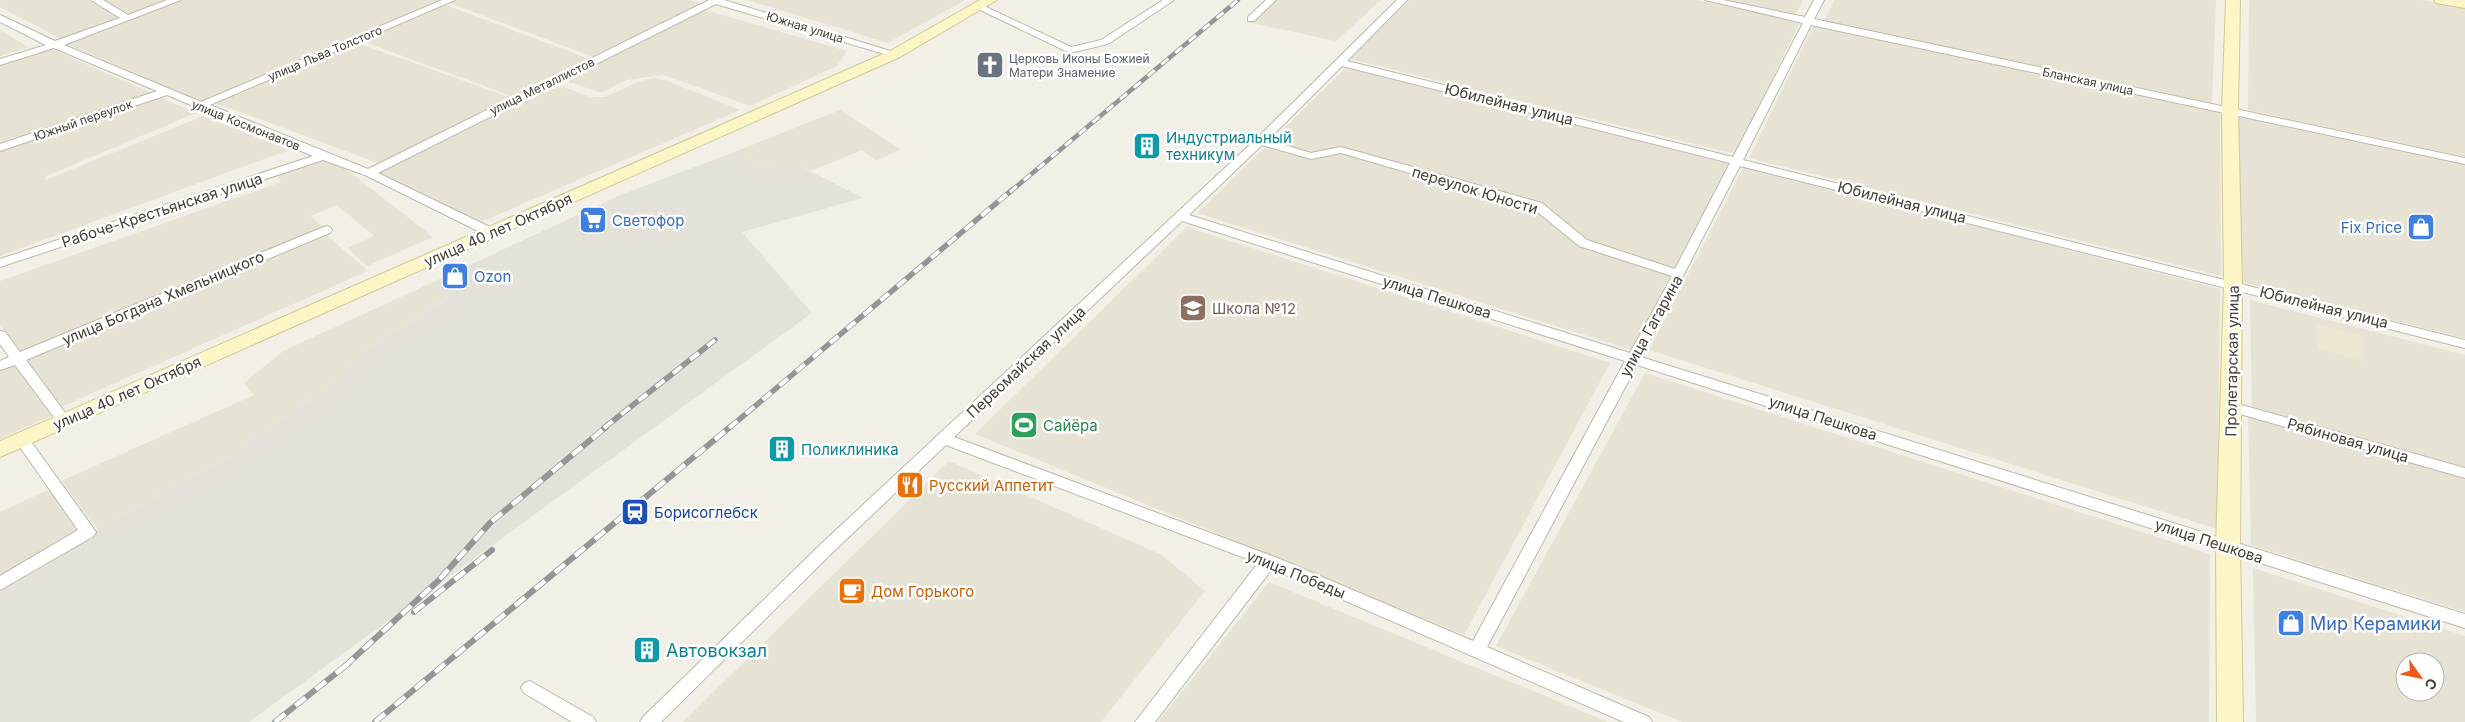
<svg xmlns="http://www.w3.org/2000/svg" width="2465" height="722" font-family="Inter,sans-serif">
<style>
.residential{fill:#e6e2d4;fill-rule:evenodd}
.industrial{fill:#e4e1da}
.education{fill:#ebe7d0}
.lines{fill:none;stroke-linecap:round;stroke-linejoin:round}
.street-casing{stroke:#bdb9a9;stroke-width:2}
.secondary-casing{stroke:#d0c897;stroke-width:2}
.street{fill:#fff;fill-rule:evenodd}
.secondary{fill:#fcf6c6;fill-rule:evenodd}
.rail-far2-casing{stroke:#959595;stroke-width:4.5}
.rail-far1-casing{stroke:#959595;stroke-width:5.5}
.rail-casing{stroke:#959595;stroke-width:6}
.rail-far2{stroke:#fff;stroke-width:3;stroke-dasharray:9;stroke-linecap:butt}
.rail-far1{stroke:#fff;stroke-width:4;stroke-dasharray:11;stroke-linecap:butt}
.rail{stroke:#fff;stroke-width:4.5;stroke-dasharray:13;stroke-linecap:butt}
.labels{text-anchor:middle;dominant-baseline:central;stroke-width:5;stroke-linejoin:round;paint-order:stroke}
.far-street-label{font-size:12px;fill:#444035;stroke:#fff}
.far-worship-label{font-size:12px;fill:#5b616d;stroke:#fff;text-anchor:start}
.street-label{font-size:15px;fill:#444035;stroke:#fff}
.culture-label{font-size:15px;fill:#0d838f;stroke:#fff;text-anchor:start}
.shop-label{font-size:15px;fill:#366cbe;stroke:#fff;text-anchor:start}
.education-label{font-size:15px;fill:#785e54;stroke:#fff;text-anchor:start}
.leisure-label{font-size:15px;fill:#27864d;stroke:#fff;text-anchor:start}
.food-label{font-size:15px;fill:#c56008;stroke:#fff;text-anchor:start}
.transit-label{font-size:15px;fill:#164399;stroke:#fff;text-anchor:start}
.near-shop-label{font-size:18px;fill:#366cbe;stroke:#fff;text-anchor:start}
.near-culture-label{font-size:18px;fill:#0d838f;stroke:#fff;text-anchor:start}
</style>
<rect width="100%" height="100%" fill="#f2f0e6"/>
<!-- residential -->
<path class="residential" d="M 0,0 L 165,0 L 61,39 L 0,7 Z
M 183,0 L 443,0 L 202,102 L 67,44 Z
M 456,0 L 690,0 L 703,4 L 596,58 L 449,3 Z
M 747,0 L 965,0 L 888,43 Z
M 1272,0 L 1381,0 L 1336,41 L 1247,22 Z
M 1409,0 L 1696,0 L 1800,22 L 1735,154 L 1350,59 Z
M 1721,0 L 1803,0 L 1795,16 Z
M 1834,0 L 2216,0 L 2212,103 L 1824,21 Z
M 2249,0 L 2421,0 L 2465,8 L 2465,157 L 2248,110 Z
M 443,4 L 592,60 L 517,98 L 359,40 Z
M 705,10 L 847,51 L 837,66 L 750,106 L 664,75 L 627,80 L 601,93 L 564,80 Z
M 1813,26 L 2220,111 L 2221,276 L 1749,158 Z
M 0,30 L 29,47 L 0,56 Z
M 355,42 L 514,99 L 383,165 L 216,103 Z
M 52,49 L 196,113 L 44,177 L 46,180 L 203,116 L 289,150 L 0,256 L 0,65 Z
M 1348,66 L 1729,164 L 1673,270 L 1583,241 L 1537,203 L 1341,149 L 1311,154 L 1270,142 Z
M 654,78 L 665,80 L 740,110 L 481,222 L 379,173 L 540,92 L 564,87 L 591,97 L 605,97 L 640,81 Z
M 840,110 L 901,150 L 876,160 L 862,150 L 811,171 L 794,163 L 758,169 L 737,151 Z
M 2235,114 L 2465,164 L 2465,338 L 2241,282 Z
M 1268,145 L 1312,158 L 1340,151 L 1538,208 L 1582,245 L 1670,275 L 1632,350 L 1197,213 Z
M 323,159 L 341,165 L 433,237 L 367,266 L 348,248 L 374,236 L 337,205 L 311,216 L 325,229 L 20,354 L 0,325 L 0,281 L 281,182 L 276,174 Z
M 1744,166 L 2220,289 L 2217,529 L 1649,350 Z
M 1187,227 L 1610,363 L 1464,635 L 975,434 Z
M 324,233 L 368,271 L 61,407 L 24,358 Z
M 429,284 L 450,296 L 352,360 L 349,373 L 235,454 L 98,530 L 61,481 L 254,395 L 244,383 L 283,351 Z
M 2250,300 L 2465,355 L 2465,469 L 2252,408 Z
M 14,362 L 54,415 L 0,439 L 0,368 Z
M 1645,373 L 2210,554 L 2209,722 L 1682,722 L 1496,646 Z
M 2248,413 L 2465,475 L 2465,612 L 2251,545 Z
M 949,461 L 1162,555 L 1205,591 L 1101,722 L 683,722 Z
M 50,489 L 83,533 L 0,582 L 0,512 Z
M 2253,568 L 2465,636 L 2465,722 L 2256,722 ZM 2405,662 L 2435,662 L 2435,692 L 2405,692 Z
M 1269,582 L 1608,722 L 1158,722 Z"/>
<!-- industrial -->
<path class="industrial" d="M 737,151 L 758,169 L 794,163 L 863,198 L 742,232 L 812,313 L 249,722 L 0,722 L 0,588 L 98,530 L 235,454 L 349,373 L 352,360 L 449,297 L 429,284 L 618,196 Z"/>
<!-- education -->
<path class="education" d="M 2318,324 L 2361,335 L 2362,361 L 2318,349 Z"/>
<g class="lines">
<!-- street casing -->
<g class="street-casing">
<path id="street" d="M 91,0 L 103,0 L 128,15 L 167,0 L 181,0 L 64,45 L 201,102 L 442,0 L 455,0 L 210,105 L 368,169 L 709,0 L 724,0 L 900,54 L 899,56 L 891,56 L 716,4 L 378,173 L 496,230 L 498,233 L 496,236 L 488,236 L 365,175 L 323,160 L 0,267 L 0,259 L 313,156 L 167,95 L 0,151 L 0,144 L 157,91 L 54,48 L 0,65 L 0,59 L 46,45 L 0,22 L 0,15 L 55,41 L 120,18 Z
M 1163,0 L 1174,0 L 1108,44 L 1070,53 L 974,7 L 982,5 L 1071,47 L 1101,40 Z
M 1266,0 L 1276,0 L 1254,21 L 1248,21 L 1248,17 Z
M 1397,0 L 1407,0 L 1347,61 L 1733,157 L 1803,23 L 1705,0 L 1723,0 L 1805,17 L 1814,0 L 1824,0 L 1814,19 L 2465,158 L 2465,164 L 1811,25 L 1743,160 L 2465,340 L 2465,348 L 1740,166 L 1641,357 L 2465,614 L 2465,628 L 1637,365 L 1487,647 L 1649,717 L 1652,722 L 1624,722 L 1272,569 L 1155,722 L 1135,722 L 1258,563 L 946,445 L 834,551 L 661,722 L 640,722 L 643,717 L 822,543 L 1256,139 ZM 1342,66 L 1730,163 L 1675,269 L 1587,240 L 1542,203 L 1341,147 L 1311,153 L 1268,140 ZM 1262,145 L 1311,159 L 1341,153 L 1534,209 L 1579,246 L 1672,276 L 1630,353 L 1189,215 ZM 1182,221 L 1625,361 L 1473,641 L 1275,557 L 954,437 Z
M 326,226 L 330,227 L 332,230 L 330,233 L 26,360 L 69,418 L 71,421 L 69,424 L 59,424 L 15,365 L 0,370 L 0,361 L 9,357 L 0,344 L 0,331 L 5,332 L 20,352 Z
M 2231,402 L 2465,468 L 2465,478 L 2226,410 L 2224,407 L 2226,404 Z
M 22,435 L 27,436 L 96,532 L 94,536 L 0,590 L 0,576 L 78,530 L 15,440 L 17,436 Z
M 530,681 L 593,717 L 596,722 L 572,722 L 524,693 L 521,688 L 524,683 Z"/>
</g>
<!-- secondary casing -->
<g class="secondary-casing">
<path id="secondary" d="M 980,0 L 997,0 L 900,57 L 0,457 L 0,441 L 890,51 Z
M 2226,0 L 2240,0 L 2238,110 L 2242,284 L 2240,547 L 2243,722 L 2217,722 L 2216,547 L 2224,284 L 2222,110 Z
M 2434,0 L 2465,0 L 2465,8 L 2436,3 Z"/>
</g>
<!-- street -->
<use href="#street" class="street"/>
<!-- secondary -->
<use href="#secondary" class="secondary"/>
<!-- rail-far2 casing -->
<g class="rail-far2-casing">
<path id="rail-far2" d="M 1010,192 L 1238,0"/>
</g>
<!-- rail-far1 casing -->
<g class="rail-far1-casing">
<path id="rail-far1" d="M 604,428 L 715,340
M 729,428 L 1012,190"/>
</g>
<!-- rail casing -->
<g class="rail-casing">
<path id="rail" d="M 414,612 L 492,550
M 344,667 L 438,581 L 490,523 L 606,427
M 275,722 L 349,663
M 375,722 L 730,427"/>
</g>
<!-- rail-far2 -->
<use href="#rail-far2" class="rail-far2"/>
<!-- rail-far1 -->
<use href="#rail-far1" class="rail-far1"/>
<!-- rail -->
<use href="#rail" class="rail"/>
</g>
<!-- icons -->
<defs>
<g id="church-square" transform="scale(1.4375)"><rect x="-9" y="-9" width="18" height="18" rx="4" fill="#6b7280" stroke="#fff"/><path d="M-1.2-6h2.4v3.5h3.3v2.4h-3.3V6h-2.4V-.1h-3.3v-2.4h3.3Z" fill="#fff"/></g>
<g id="building-square" transform="scale(1.4375)"><rect x="-9" y="-9" width="18" height="18" rx="4" fill="#0f9aa8" stroke="#fff"/><path d="M-4-6H4V6H1V3H-1V6H-4ZM-2.5-4.3h1.7v1.8h-1.7ZM.8-4.3h1.7v1.8H.8ZM-2.5-1h1.7V.8h-1.7ZM.8-1h1.7V.8H.8Z" fill="#fff"/></g>
<g id="supermarket-square" transform="scale(1.4375)"><rect x="-9" y="-9" width="18" height="18" rx="4" fill="#3f7fe0" stroke="#fff"/><path d="M-6-5.5h2.5l.6 2H6L4.5 2H-2.5L-4.4-4H-6ZM-1.5 3.2a1.3 1.3 0 1 0 .1 0ZM3 3.2a1.3 1.3 0 1 0 .1 0Z" fill="#fff"/></g>
<g id="shop-square" transform="scale(1.4375)"><rect x="-9" y="-9" width="18" height="18" rx="4" fill="#3f7fe0" stroke="#fff"/><path d="M-5-2.5h2.3a2.7 3.5 0 0 1 5.4 0H5L5.5 6h-11ZM-1.5-2.5h3a1.5 2.3 0 0 0-3 0Z" fill="#fff"/></g>
<g id="school-square" transform="scale(1.4375)"><rect x="-9" y="-9" width="18" height="18" rx="4" fill="#8d6e63" stroke="#fff"/><path d="M0-5L7-2L0 1L-7-2ZM-4 1L0 2.5L4 1V4Q0 6-4 4Z" fill="#fff"/></g>
<g id="stadium-square" transform="scale(1.4375)"><rect x="-9" y="-9" width="18" height="18" rx="4" fill="#2e9e5b" stroke="#fff"/><path d="M0-5a6.5 5 0 1 0 0 10a6.5 5 0 1 0 0-10ZM-3.5-1.8h7v3.6h-7Z" fill="#fff"/></g>
<g id="restaurant-square" transform="scale(1.4375)"><rect x="-9" y="-9" width="18" height="18" rx="4" fill="#e8710a" stroke="#fff"/><path d="M-5-6h1v4h1v-4h1v4h1v-4h1v5L-1.5 .5V6h-2V.5L-5-1ZM5-6V6H3V1.5H1.5Q1.5-4 5-6Z" fill="#fff"/></g>
<g id="station-square" transform="scale(1.4375)"><rect x="-9" y="-9" width="18" height="18" rx="4" fill="#1a4fb4" stroke="#fff"/><path d="M-3-6H3Q5-6 5-4V2Q5 4 3 4L4.5 6H3L1.5 4h-3L-3 6H-4.5L-3 4Q-5 4-5 2V-4Q-5-6-3-6ZM-3.5-4v3h7v-3ZM-3.5 1v1.5H-2V1ZM2 1v1.5H3.5V1Z" fill="#fff"/></g>
<g id="cafe-square" transform="scale(1.4375)"><rect x="-9" y="-9" width="18" height="18" rx="4" fill="#e8710a" stroke="#fff"/><path d="M-5.5-4.5H6V0H3Q3 3.5 0 3.5H-2.5Q-5.5 3.5-5.5 0ZM3-3.2v2h1.7v-2ZM-6 4.5H4V6H-6Z" fill="#fff"/></g>
</defs>
<g fill-rule="evenodd">
<use href="#church-square" x="990" y="65"/>
<use href="#building-square" x="1147" y="146"/>
<use href="#supermarket-square" x="593" y="220"/>
<use href="#shop-square" x="2421" y="227"/>
<use href="#shop-square" x="455" y="276"/>
<use href="#school-square" x="1193" y="308"/>
<use href="#stadium-square" x="1024" y="425"/>
<use href="#building-square" x="782" y="449"/>
<use href="#restaurant-square" x="910" y="485"/>
<use href="#station-square" x="635" y="512"/>
<use href="#cafe-square" x="852" y="591"/>
<use href="#shop-square" x="2291" y="623"/>
<use href="#building-square" x="647" y="650"/>
</g>
<g class="labels">
<!-- far-street labels -->
<g class="far-street-label">
<text transform="translate(805 27) rotate(17)">Южная улица</text>
<text transform="translate(325 53) rotate(-23)">улица Льва Толстого</text>
<text transform="translate(2088 81) rotate(12)">Бланская улица</text>
<text transform="translate(542 86) rotate(-26)">улица Металлистов</text>
<text transform="translate(83 120) rotate(-19)">Южный переулок</text>
<text transform="translate(246 125) rotate(22)">улица Космонавтов</text>
</g>
<!-- far-worship labels -->
<g class="far-worship-label">
<text x="1009" y="58">Церковь Иконы Божией<tspan x="1009" dy="14">Матери Знамение</tspan></text>
</g>
<!-- street labels -->
<g class="street-label">
<text transform="translate(1509 104) rotate(14)">Юбилейная улица</text>
<text transform="translate(1475 190) rotate(17)">переулок Юности</text>
<text transform="translate(1902 202) rotate(14)">Юбилейная улица</text>
<text transform="translate(162 210) rotate(-18)">Рабоче-Крестьянская улица</text>
<text transform="translate(498 230) rotate(-24)">улица 40 лет Октября</text>
<text transform="translate(1437 297) rotate(17)">улица Пешкова</text>
<text transform="translate(163 298) rotate(-23)">улица Богдана Хмельницкого</text>
<text transform="translate(2324 307) rotate(14)">Юбилейная улица</text>
<text transform="translate(1651 326) rotate(-61)">улица Гагарина</text>
<text transform="translate(2232 361) rotate(-89)">Пролетарская улица</text>
<text transform="translate(1026 362) rotate(-43)">Первомайская улица</text>
<text transform="translate(127 393) rotate(-24)">улица 40 лет Октября</text>
<text transform="translate(1823 418) rotate(18)">улица Пешкова</text>
<text transform="translate(2348 440) rotate(16)">Рябиновая улица</text>
<text transform="translate(2209 541) rotate(18)">улица Пешкова</text>
<text transform="translate(1296 574) rotate(22)">улица Победы</text>
</g>
<!-- culture labels -->
<g class="culture-label">
<text x="1166" y="137">Индустриальный<tspan x="1166" dy="17">техникум</tspan></text>
<text x="801" y="449">Поликлиника</text>
</g>
<!-- shop labels -->
<g class="shop-label">
<text x="612" y="220">Светофор</text>
<text x="2402" y="227" text-anchor="end">Fix Price</text>
<text x="474" y="276">Ozon</text>
</g>
<!-- education labels -->
<g class="education-label">
<text x="1212" y="308">Школа №12</text>
</g>
<!-- leisure labels -->
<g class="leisure-label">
<text x="1043" y="425">Сайёра</text>
</g>
<!-- food labels -->
<g class="food-label">
<text x="929" y="485">Русский Аппетит</text>
<text x="871" y="591">Дом Горького</text>
</g>
<!-- transit labels -->
<g class="transit-label">
<text x="654" y="512">Борисоглебск</text>
</g>
<!-- near-shop labels -->
<g class="near-shop-label">
<text x="2310" y="623">Мир Керамики</text>
</g>
<!-- near-culture labels -->
<g class="near-culture-label">
<text x="666" y="650">Автовокзал</text>
</g>
</g>
<!-- north arrow -->
<g transform="translate(2420 677) rotate(123)"><circle r="24" fill="#ffffff" stroke="#b4b3ae"/>
<path d="M0-4L9 19L0 12L-9 19Z" fill="#f05a1f"/>
<text y="-8" font-size="14" font-weight="bold" text-anchor="middle" fill="#444035">С</text>
</g>
</svg>
